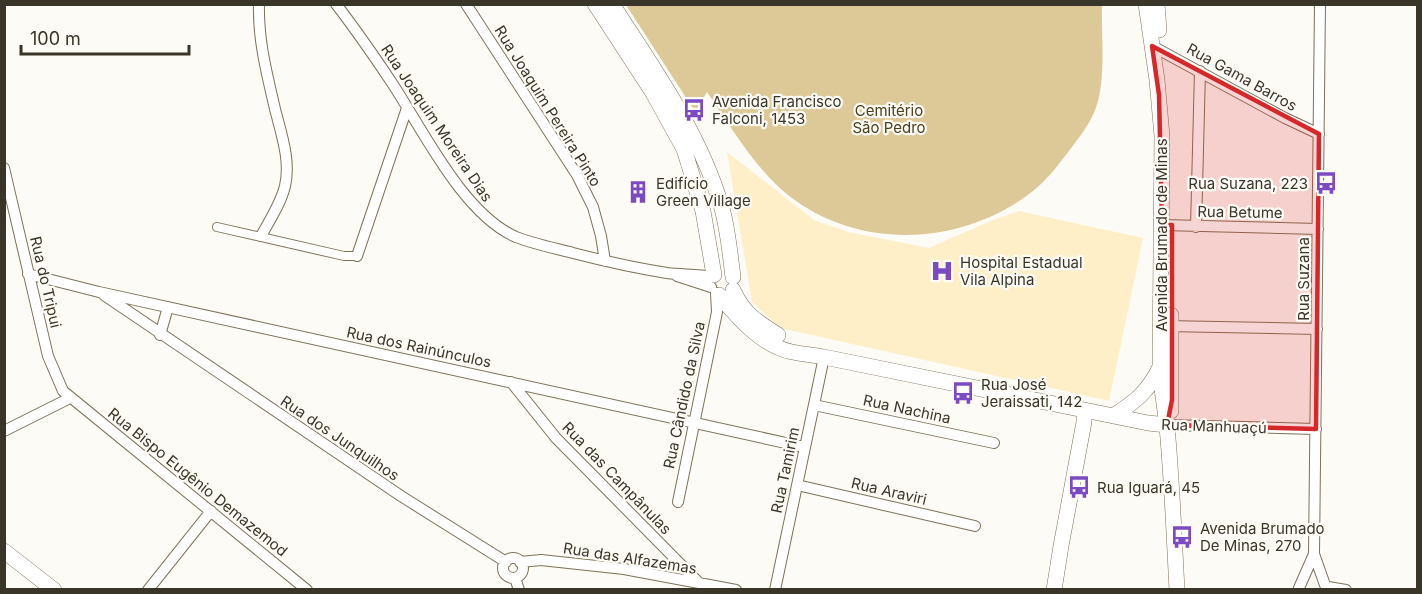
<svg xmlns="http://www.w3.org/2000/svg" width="1422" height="594" font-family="Inter,sans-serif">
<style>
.built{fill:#feefc9}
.green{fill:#ddc997}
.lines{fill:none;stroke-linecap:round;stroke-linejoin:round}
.pedestrian-casing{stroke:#7d7257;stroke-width:10}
.minor-casing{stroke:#7d7257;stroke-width:12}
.secondary-casing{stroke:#7d7257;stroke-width:16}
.pedestrian{stroke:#fff;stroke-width:8}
.minor{stroke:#fff;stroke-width:10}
.secondary{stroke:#fff;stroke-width:15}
.marked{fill:#d62828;fill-opacity:0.2;stroke:#d62828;stroke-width:4.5;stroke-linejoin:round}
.labels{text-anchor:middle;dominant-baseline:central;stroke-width:4.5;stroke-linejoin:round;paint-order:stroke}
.street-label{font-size:15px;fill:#3a3529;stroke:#fdfbf5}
.poi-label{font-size:15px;fill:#3a3529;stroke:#fdfbf5;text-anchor:start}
.park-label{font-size:15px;fill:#4e401b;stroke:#fdfbf5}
</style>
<rect width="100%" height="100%" fill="#fdfbf5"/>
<!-- built -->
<path class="built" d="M 727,152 L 814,220 L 848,232 L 929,248 L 988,222 L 1019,211 L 1143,238 L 1109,401 L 780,328 L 752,302 Z"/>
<!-- green -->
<path class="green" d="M 626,5 L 1102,5 C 1101,38 1107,82 1094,113 C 1088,126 1078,139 1069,151 C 1058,165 1047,180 1033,191 C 965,244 867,251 796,201 C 757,173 734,131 707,92 L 697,109 L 694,110 Z"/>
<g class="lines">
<!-- pedestrian casing -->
<g class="pedestrian-casing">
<path id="pedestrian" d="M 217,227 L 344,256 L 357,256"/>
</g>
<!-- minor casing -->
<g class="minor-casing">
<path id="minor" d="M 259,4 C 258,41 267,74 275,109 C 281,133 291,161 285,186 C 281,203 270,220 261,236
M 336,4 C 356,30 374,56 392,83 C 423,130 463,214 516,237 C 534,244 554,248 573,253 C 604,261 635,268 667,273 C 682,275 697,274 712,277
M 466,4 L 577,175 L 593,207 L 601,236 L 605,261
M 1320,4 L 1314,554 L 1325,585
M 1152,46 L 1285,118 L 1319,134
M 4,168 L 48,356 L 63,391 L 307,590
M 1162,225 L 1318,229
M 1196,227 L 1200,71
M 357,256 L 407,108
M 28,274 L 99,292 L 804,447
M 677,276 L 711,287
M 104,295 L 401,496 L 506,562
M 1164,326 L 1317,329
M 160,335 L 168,307
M 511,382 L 556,438 L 706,590
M 814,405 L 994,443
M 1167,425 L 1316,429
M 4,431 L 70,398
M 797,485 L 975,526
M 678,502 L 717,312 L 716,293
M503 568a10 10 0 1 1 20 0a10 10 0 1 1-20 0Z
M 520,562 L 541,560 L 624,569 L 736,590
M 515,578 L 519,590
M 1328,587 L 1346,590
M 1299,588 L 1314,554
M 148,590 L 211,511
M 775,590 L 824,357"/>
</g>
<!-- secondary casing -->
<g class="secondary-casing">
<path id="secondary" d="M 595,4 L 653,93 L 684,149 L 703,211 L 714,275
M 612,4 C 653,68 699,131 721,205 C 728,228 730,254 733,277
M 1146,4 L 1157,80 L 1162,136 L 1160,367 C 1161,388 1165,407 1167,427 C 1172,481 1174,535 1177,590
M 1157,4 L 1159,30
M 733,290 C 744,314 756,321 778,335
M 719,295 C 737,317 762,346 792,352 C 802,354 813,355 824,357 L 1148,423 L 1167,425
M 1171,315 L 1171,411
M 1113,416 C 1135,402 1148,392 1160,367
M 4,551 L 54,590
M 1054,590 L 1061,546 L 1084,422 L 1084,410"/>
</g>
<!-- pedestrian -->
<use href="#pedestrian" class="pedestrian"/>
<!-- minor -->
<use href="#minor" class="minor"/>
<!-- secondary -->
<use href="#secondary" class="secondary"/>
</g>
<!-- marked area -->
<path class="marked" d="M 1152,46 L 1319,134 L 1316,429 L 1167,425 L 1172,400 L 1172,225 L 1162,225 L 1159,95 Z"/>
<!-- icons -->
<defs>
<g id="bus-bare" transform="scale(1.8)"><path d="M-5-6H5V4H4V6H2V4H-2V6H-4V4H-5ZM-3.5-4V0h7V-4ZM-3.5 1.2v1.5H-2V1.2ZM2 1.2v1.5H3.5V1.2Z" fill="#7c4bc3" stroke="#fdfbf5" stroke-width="2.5" paint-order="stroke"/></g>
<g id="building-bare" transform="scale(1.8)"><path d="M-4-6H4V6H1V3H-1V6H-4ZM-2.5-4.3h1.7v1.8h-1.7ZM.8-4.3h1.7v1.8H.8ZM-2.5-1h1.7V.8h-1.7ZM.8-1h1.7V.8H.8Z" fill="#7c4bc3" stroke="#fdfbf5" stroke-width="2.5" paint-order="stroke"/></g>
<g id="hospital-bare" transform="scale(1.8)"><path d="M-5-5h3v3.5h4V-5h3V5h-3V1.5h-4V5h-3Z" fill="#7c4bc3" stroke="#fdfbf5" stroke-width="2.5" paint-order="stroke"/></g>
</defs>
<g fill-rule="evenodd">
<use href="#bus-bare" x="694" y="110"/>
<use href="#bus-bare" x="1326" y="183"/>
<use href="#building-bare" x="638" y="192"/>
<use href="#hospital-bare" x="942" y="271"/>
<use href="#bus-bare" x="963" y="393"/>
<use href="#bus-bare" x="1079" y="487"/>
<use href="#bus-bare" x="1182" y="537"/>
</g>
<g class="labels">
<!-- street labels -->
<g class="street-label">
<text transform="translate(1242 77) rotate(29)">Rua Gama Barros</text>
<text transform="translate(548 106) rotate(58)">Rua Joaquim Pereira Pinto</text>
<text transform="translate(437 123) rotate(56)">Rua Joaquim Moreira Dias</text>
<text transform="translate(1240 212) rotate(1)">Rua Betume</text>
<text transform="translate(1161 235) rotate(-90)">Avenida Brumado de Minas</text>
<text transform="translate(1303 279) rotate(-90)">Rua Suzana</text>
<text transform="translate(46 282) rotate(77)">Rua do Tripui</text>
<text transform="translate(419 347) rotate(12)">Rua dos Rainúnculos</text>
<text transform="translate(684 395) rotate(-78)">Rua Cândido da Silva</text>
<text transform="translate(907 409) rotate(12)">Rua Nachina</text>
<text transform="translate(1214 426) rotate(2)">Rua Manhuaçú</text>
<text transform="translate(340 438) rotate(34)">Rua dos Junquilhos</text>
<text transform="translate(785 470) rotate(-78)">Rua Tamirim</text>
<text transform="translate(617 478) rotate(46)">Rua das Campânulas</text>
<text transform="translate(198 482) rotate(39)">Rua Bispo Eugênio Demazemod</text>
<text transform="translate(889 491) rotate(13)">Rua Araviri</text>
<text transform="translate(630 558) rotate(9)">Rua das Alfazemas</text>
</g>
<!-- poi labels -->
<g class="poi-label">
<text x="712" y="101">Avenida Francisco<tspan x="712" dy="17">Falconi, 1453</tspan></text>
<text x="656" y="183">Edifício<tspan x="656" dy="17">Green Village</tspan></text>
<text x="1308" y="183" text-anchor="end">Rua Suzana, 223</text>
<text x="960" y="262">Hospital Estadual<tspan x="960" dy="17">Vila Alpina</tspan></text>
<text x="981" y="384">Rua José<tspan x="981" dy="17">Jeraissati, 142</tspan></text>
<text x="1097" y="487">Rua Iguará, 45</text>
<text x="1200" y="528">Avenida Brumado<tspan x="1200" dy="17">De Minas, 270</tspan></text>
</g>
<!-- park labels -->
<g class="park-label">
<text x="889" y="110">Cemitério<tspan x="889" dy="17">São Pedro</tspan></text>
</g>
</g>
<!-- border -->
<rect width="1422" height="594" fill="none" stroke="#3a3529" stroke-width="12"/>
<!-- scale -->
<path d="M21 45v9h168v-9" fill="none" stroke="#3a3529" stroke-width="3"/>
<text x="30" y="45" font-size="18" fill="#3a3529" stroke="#fdfbf5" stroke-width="4.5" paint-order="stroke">100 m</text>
</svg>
